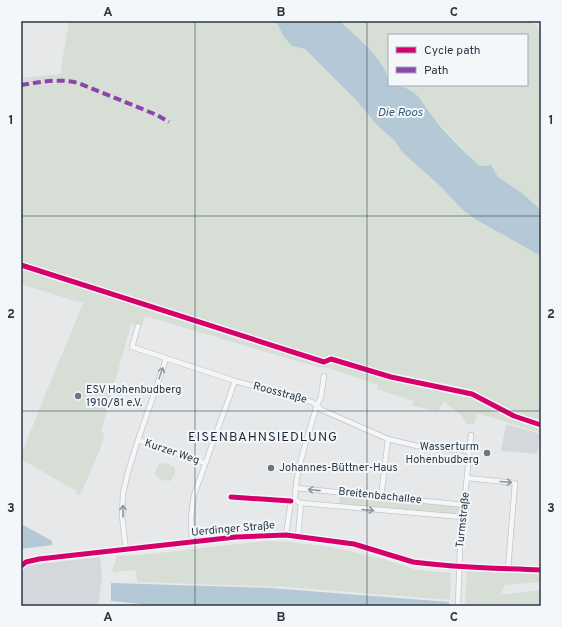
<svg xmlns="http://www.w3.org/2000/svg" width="562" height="627" font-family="Overpass,sans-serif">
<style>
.built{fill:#d4d8dd}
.green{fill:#d7ded6}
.water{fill:#b4c8d5}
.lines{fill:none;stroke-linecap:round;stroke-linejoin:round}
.minor-casing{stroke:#c4c6c8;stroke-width:6}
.minor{stroke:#f5f6f7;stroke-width:4.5}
.quiet{stroke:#8e44ad;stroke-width:4;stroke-dasharray:8 4;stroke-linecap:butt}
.cycleway-casing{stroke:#f4f7f9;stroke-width:8}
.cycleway{stroke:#d6006c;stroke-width:5}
.oneway{stroke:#90979e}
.grid{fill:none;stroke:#2a3845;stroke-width:1;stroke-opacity:0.55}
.poi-dot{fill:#6c767f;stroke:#f4f7f9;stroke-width:1.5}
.labels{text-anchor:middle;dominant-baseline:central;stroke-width:4;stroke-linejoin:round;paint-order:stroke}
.poi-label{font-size:11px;fill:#2a3845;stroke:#f4f7f9;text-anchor:start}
.street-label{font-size:11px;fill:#2a3845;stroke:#f4f7f9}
.water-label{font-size:12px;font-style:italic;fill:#335c7b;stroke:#f4f7f9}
.quarter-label{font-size:13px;letter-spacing:1px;fill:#1d2936;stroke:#f4f7f9}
.neatline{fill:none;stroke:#2a3845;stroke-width:1.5}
.grid-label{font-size:13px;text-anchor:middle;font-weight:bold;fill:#2a3845}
</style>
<rect width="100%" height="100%" fill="#e6e8ea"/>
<!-- built -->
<path class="built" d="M 506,424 L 540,434 L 537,454 L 501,451 Z
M 100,557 L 102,577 L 98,606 L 21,606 L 21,566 Z"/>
<!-- green -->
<path class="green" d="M 69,21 L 276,21 L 284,37 L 292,46 L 305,49 L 356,100 L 377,125 L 395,141 L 402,152 L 439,185 L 454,201 L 506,236 L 541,256 L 541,433 L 477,413 L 474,425 L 467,424 L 461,415 L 444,401 L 438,411 L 412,406 L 413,401 L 377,389 L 378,385 L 329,368 L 317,367 L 145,316 L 142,326 L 131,324 L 101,432 L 105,433 L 99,452 L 80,495 L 75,493 L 76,491 L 21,459 L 21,455 L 56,368 L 64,350 L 84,301 L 78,302 L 21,284 L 21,78 L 60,74 Z
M 340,21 L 528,21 L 537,26 L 541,37 L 541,210 L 522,193 L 498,177 L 491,165 L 480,166 L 470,157 L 432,116 L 419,97 L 411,90 L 398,85 L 527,85 L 527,35 L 389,35 L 389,78 L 377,57 Z
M 160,463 L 169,464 L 175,468 L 175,475 L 170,481 L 161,480 L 155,474 L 157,467 Z
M 340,495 L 461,507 L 460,516 L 339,505 Z
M 264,541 L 289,542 L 330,547 L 380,558 L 417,570 L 451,573 L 450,600 L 287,587 L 137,582 L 136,570 L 112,572 L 117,556 L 141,555 Z
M 467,571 L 541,574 L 541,582 L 505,585 L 500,595 L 541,590 L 541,606 L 465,606 Z"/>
<!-- water -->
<path class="water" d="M 276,21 L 340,21 L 343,24 C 358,38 389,63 389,85 C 397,85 403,86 410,90 C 421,96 425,107 432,116 C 445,133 464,152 480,166 L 491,165 L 498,177 L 522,193 L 541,210 L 541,256 L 475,219 L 463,210 L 439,185 L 402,152 L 395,141 L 377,125 L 356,100 L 305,49 L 292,46 L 284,37 Z
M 21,524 L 52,541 L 52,545 L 21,549 Z
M 111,583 L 270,588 L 449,602 L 449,606 L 161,606 L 111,601 Z"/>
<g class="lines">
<!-- minor casing -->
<g class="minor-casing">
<path id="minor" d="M 138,326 L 132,347 L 235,381 L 312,402 L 322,410 L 388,439 L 417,446 L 469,451
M 138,440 L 205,463
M 467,478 L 515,483 L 508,569
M 296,488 L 465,505
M 381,497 L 388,439
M 295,500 C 295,471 309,433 317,405 L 321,397 L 324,376
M 286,535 L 291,501 L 295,500 L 301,503 L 463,517
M 298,536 L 301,503
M 192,542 L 191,517 L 194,495 L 235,381
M 126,550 L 122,516 L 123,494 L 128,472 L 137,443 L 166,359
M 21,566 L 26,562 L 39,559 L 236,537 L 286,535 L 354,544 L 413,562 C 456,568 498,568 541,570
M 458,606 L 460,548 L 471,435"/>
</g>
<!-- minor -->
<use href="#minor" class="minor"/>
<!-- quiet -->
<path class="quiet" d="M 21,85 C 41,82 59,78 78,83 L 157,115 L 169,122"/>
<!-- cycleway casing -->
<g class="cycleway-casing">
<path id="cycleway" d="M 21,265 L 324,362 L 331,359 L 391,377 L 472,394 L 514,416 L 541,425
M 231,497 L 291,501
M 21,566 L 26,562 L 39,559 L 236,537 L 286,535 L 354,544 L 413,562 C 456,568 498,568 541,570"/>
</g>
<!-- cycleway -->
<use href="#cycleway" class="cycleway"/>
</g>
<!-- one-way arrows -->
<defs><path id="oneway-shaft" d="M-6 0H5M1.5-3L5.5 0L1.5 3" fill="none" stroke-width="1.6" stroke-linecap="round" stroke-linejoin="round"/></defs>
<g class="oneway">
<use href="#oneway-shaft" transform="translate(161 373) rotate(-71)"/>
<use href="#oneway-shaft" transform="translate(506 482) rotate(5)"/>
<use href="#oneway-shaft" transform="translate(314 490) rotate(-174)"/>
<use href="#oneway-shaft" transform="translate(368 510) rotate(5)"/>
<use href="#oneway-shaft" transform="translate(123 511) rotate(-90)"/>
</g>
<!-- grid -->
<path class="grid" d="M 195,21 L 195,606M 367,21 L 367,606M 21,216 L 541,216M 21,411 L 541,411"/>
<!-- markers -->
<g class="poi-dot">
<circle cx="78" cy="396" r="4"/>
<circle cx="487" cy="453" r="4"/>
<circle cx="271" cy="468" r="4"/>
</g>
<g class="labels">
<!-- poi labels -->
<g class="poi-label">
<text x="86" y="390">ESV Hohenbudberg<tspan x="86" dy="13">1910/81 e.V.</tspan></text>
<text x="479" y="447" text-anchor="end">Wasserturm<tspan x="479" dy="13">Hohenbudberg</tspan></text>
<text x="279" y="468">Johannes-Büttner-Haus</text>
</g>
<!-- street labels -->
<g class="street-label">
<text transform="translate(280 393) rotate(15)">Roosstraße</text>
<text transform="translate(172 452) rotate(19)">Kurzer Weg</text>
<text transform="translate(380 496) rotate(6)">Breitenbachallee</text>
<text transform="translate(463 520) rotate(-84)">Turmstraße</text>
<text transform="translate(233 529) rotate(-5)">Uerdinger Straße</text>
</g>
<!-- water labels -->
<g class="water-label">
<text x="400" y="113">Die Roos</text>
</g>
<!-- quarter labels -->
<g class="quarter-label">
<text x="263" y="438">EISENBAHNSIEDLUNG</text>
</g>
</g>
<!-- border -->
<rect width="562" height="627" fill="none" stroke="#f4f7f9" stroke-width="44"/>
<!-- legend -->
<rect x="388" y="34" width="140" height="52" fill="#f4f7f9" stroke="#a3abb1"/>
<rect x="396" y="47" width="20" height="6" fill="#d6006c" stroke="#a3abb1"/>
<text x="424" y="54" font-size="12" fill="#2a3845">Cycle path</text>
<rect x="396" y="67" width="20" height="6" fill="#8e44ad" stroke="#a3abb1"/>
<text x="424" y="74" font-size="12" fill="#2a3845">Path</text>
<rect x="22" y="22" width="518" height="583" class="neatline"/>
<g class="grid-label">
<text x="108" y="16">A</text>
<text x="281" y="16">B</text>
<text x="454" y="16">C</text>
<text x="11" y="124">1</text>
<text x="551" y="124">1</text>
<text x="11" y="318">2</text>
<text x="551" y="318">2</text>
<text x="11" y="512">3</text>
<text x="551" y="512">3</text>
<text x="108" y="621">A</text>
<text x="281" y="621">B</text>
<text x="454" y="621">C</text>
</g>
</svg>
